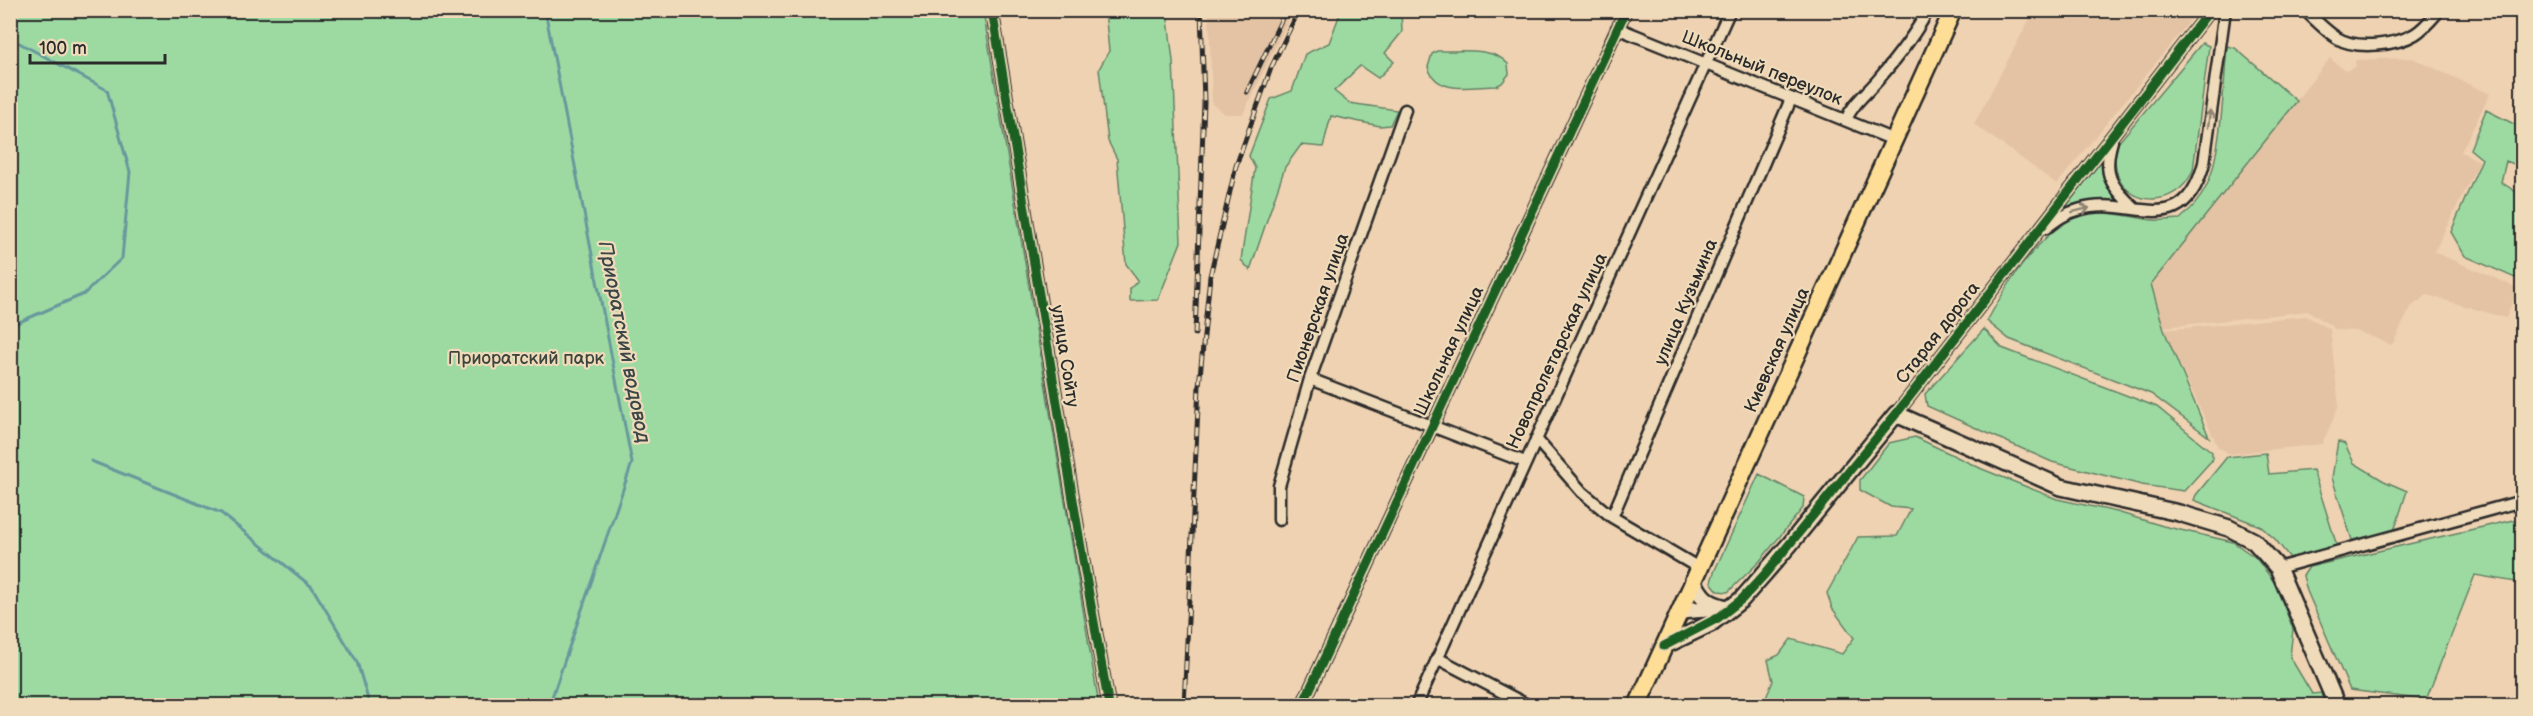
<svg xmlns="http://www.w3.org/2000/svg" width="2533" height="716" font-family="'Balsamiq Sans',sans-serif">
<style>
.built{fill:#e3c3a4}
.green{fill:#9ddaa2;stroke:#648266;stroke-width:1.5}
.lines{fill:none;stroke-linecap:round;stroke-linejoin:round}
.stream{stroke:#67989c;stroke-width:3}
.street-casing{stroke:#2b2b2b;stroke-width:15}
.secondary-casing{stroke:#2b2b2b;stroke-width:20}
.primary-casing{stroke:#2b2b2b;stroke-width:21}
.street{stroke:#efdab9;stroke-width:10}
.secondary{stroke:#efdab9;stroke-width:15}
.primary{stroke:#fedd96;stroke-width:16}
.rail-casing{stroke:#2b2b2b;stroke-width:5}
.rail{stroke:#efdab9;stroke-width:3;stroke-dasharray:9;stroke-linecap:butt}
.cycleway-casing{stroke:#efdab9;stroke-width:13}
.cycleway{stroke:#1b5e20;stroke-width:9}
.oneway{stroke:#8d8272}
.labels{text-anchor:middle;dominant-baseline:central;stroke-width:4.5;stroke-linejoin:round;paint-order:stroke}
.street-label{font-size:18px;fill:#2b2b2b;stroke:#efdab9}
.park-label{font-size:18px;fill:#3c453d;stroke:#efdab9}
.water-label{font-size:20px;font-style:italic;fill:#3a4647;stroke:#efdab9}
</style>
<rect width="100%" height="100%" fill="#efd2b1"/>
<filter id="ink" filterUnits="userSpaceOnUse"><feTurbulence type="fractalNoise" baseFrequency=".0167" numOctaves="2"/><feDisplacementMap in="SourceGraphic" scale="12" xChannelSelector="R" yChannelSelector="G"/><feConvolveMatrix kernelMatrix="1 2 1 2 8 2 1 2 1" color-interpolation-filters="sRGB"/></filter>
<g filter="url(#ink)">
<!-- built -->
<path class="built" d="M 1209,11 L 1293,11 L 1243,114 L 1225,114 L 1212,104 Z
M 2034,11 L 2198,11 L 2057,184 L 1974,124 Z
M 2330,58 L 2345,71 L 2356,67 L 2355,60 L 2412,58 L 2490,94 L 2461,152 L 2480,161 L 2434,252 L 2518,288 L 2506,318 L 2427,295 L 2411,307 L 2392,345 L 2357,331 L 2337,330 L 2309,311 L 2164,327 L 2151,284 Z
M 2306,316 L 2330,329 L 2339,406 L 2322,444 L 2230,454 L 2218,447 L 2164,330 Z"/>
<!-- green -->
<path class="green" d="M 10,11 L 983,11 L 1099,705 L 11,705 Z
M 1105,11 L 1167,11 L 1173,61 L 1181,242 L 1158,300 L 1130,301 L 1130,289 L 1138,280 L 1126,264 L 1117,159 L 1108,141 L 1099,69 L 1109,51 Z
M 1341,11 L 1401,11 L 1402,32 L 1385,53 L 1394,62 L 1378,78 L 1360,66 L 1334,91 L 1349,103 L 1397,110 L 1390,125 L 1380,126 L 1331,116 L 1323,147 L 1301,145 L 1285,167 L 1250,270 L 1241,260 L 1255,168 L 1249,156 L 1271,99 L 1292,91 L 1305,54 L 1329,43 Z
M 2202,43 L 2209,46 L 2193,170 C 2177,211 2118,209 2115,161 C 2114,156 2117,149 2118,143 Z
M 2227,46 L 2235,48 L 2297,101 L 2151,284 L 2164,330 L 2209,437 L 2151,394 L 2009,339 L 1987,321 C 2008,283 2046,218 2093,213 C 2113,211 2133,218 2153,220 C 2162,221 2171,219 2180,219 C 2191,209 2200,200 2206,187 C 2221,159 2224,81 2227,46 Z
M 1437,51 C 1459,52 1492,46 1508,64 L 1509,74 L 1502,83 L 1496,86 C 1472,86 1437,96 1428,67 L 1432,54 Z
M 2486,110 L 2522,128 L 2522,167 L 2506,161 L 2501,182 L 2522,196 L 2522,273 L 2515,278 L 2465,256 L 2451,232 L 2482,159 L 2470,149 Z
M 2104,155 C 2095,185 2117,186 2119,203 L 2064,210 L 2062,208 Z
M 1984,329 L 2002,348 L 2157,407 L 2212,452 L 2212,460 L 2184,491 L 2142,485 L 2052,462 L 1927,406 L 1925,394 Z
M 1915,437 L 1982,469 L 2057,499 L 2117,512 L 2163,526 L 2233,542 L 2256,558 L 2275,583 L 2293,629 L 2290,657 L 2312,694 L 2321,693 L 2324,705 L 1763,705 L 1773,681 L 1768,660 L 1779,655 L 1791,639 L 1842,654 L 1854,638 L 1832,608 L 1827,593 L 1858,537 L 1897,536 L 1911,509 L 1891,507 L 1860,490 L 1860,480 L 1889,443 Z
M 2338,441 L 2345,444 L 2354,463 L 2384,481 L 2407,491 L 2394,531 L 2352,540 L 2332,478 Z
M 2266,453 L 2269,474 L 2313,470 L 2337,546 L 2290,558 L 2275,539 L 2260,526 L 2194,500 L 2196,495 L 2227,457 Z
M 1759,474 L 1804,497 L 1803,508 L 1759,562 L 1728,592 L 1718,591 L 1711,582 L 1714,572 Z
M 2522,518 L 2522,575 L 2516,582 L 2475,575 L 2426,700 L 2350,690 L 2307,591 L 2303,576 L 2309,567 Z"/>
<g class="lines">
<!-- stream -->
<path class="stream" d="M 545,10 L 632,463 L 549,706
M 10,38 L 107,90 L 130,172 L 122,258 L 84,294 L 10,326
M 91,461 L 221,513 L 312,587 L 357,662 L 370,706"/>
<!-- street casing -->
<g class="street-casing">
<path id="street" d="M 992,10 L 1084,566 L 1109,706
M 2305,10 C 2315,20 2326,31 2337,38 C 2356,50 2397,45 2415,34 C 2423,29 2430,21 2436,14
M 1617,28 L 1894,140
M 1846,120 C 1853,103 1867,93 1878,80 C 1896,59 1915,35 1928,10
M 2112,141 C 2102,175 2111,185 2134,208
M 2046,228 C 2055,221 2065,213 2078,210 C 2132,193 2182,245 2204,163 L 2225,10
M 1310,379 L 1525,462
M 1896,414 L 2210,10
M 1536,439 L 1582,492 L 1612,517 L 1699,568
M 1612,517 L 1791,99
M 1279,520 L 1279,486 L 1310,379 L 1405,110
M 2278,568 L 2522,501
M 1437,658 L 1529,706
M 1302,706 L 1626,10
M 1416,706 L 1730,10"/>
</g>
<!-- secondary casing -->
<g class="secondary-casing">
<path id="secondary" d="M 1693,580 C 1700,595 1706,603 1723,607
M 1680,611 L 1732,607
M 1664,646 L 1710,624 L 1742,599 L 1790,544 L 1896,414 L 2061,487 L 2179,513 L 2229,528 L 2254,541 L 2278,568 L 2337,706"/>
</g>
<!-- primary casing -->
<g class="primary-casing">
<path id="primary" d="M 1637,706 L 1953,10"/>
</g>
<!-- street -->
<use href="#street" class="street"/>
<!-- secondary -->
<use href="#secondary" class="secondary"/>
<!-- primary -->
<use href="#primary" class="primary"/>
<!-- rail casing -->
<g class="rail-casing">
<path id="rail" d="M 1247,92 L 1286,10
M 1195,334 L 1204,102 L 1201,10
M 1184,706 L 1199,386 L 1210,276 L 1236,166 L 1271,68 L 1299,10"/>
</g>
<!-- rail -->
<use href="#rail" class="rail"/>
<!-- cycleway casing -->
<g class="cycleway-casing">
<path id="cycleway" d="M 992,10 L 1084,566 L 1109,706
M 1664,646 L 1718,618 L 1742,599 L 1765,574 L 1896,414 L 2210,10
M 1302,706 L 1626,10"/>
</g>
<!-- cycleway -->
<use href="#cycleway" class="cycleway"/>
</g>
<!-- one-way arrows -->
<defs><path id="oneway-shaft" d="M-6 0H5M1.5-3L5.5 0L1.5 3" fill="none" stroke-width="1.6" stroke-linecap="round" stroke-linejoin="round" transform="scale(1.5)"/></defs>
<g class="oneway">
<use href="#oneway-shaft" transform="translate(2209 119) rotate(-83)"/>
<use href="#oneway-shaft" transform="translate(2081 210) rotate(-14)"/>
</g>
</g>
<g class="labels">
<!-- street labels -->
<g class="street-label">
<text transform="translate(1762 68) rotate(22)">Школьный переулок</text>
<text transform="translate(1686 302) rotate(-67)">улица Кузьмина</text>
<text transform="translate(1318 308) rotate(-71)">Пионерская улица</text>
<text transform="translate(1938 333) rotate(-52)">Старая дорога</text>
<text transform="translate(1777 350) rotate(-66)">Киевская улица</text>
<text transform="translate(1449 351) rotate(-65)">Школьная улица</text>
<text transform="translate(1557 351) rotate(-65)">Новопролетарская улица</text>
<text transform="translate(1065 356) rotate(81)">улица Сойту</text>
</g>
<!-- park labels -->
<g class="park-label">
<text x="526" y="358">Приоратский парк</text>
</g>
<!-- water labels -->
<g class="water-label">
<text transform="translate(624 342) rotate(79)">Приоратский водовод</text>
</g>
</g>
<!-- margin -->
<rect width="2533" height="716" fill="none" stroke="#efdab9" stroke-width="36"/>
<rect x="18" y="18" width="2497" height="680" fill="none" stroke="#2b2b2b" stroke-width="2" filter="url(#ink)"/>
<!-- scale -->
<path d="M30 54v9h135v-9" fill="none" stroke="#2b2b2b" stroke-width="3"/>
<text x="39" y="54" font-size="18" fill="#2b2b2b" stroke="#efdab9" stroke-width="4.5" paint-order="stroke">100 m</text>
</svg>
